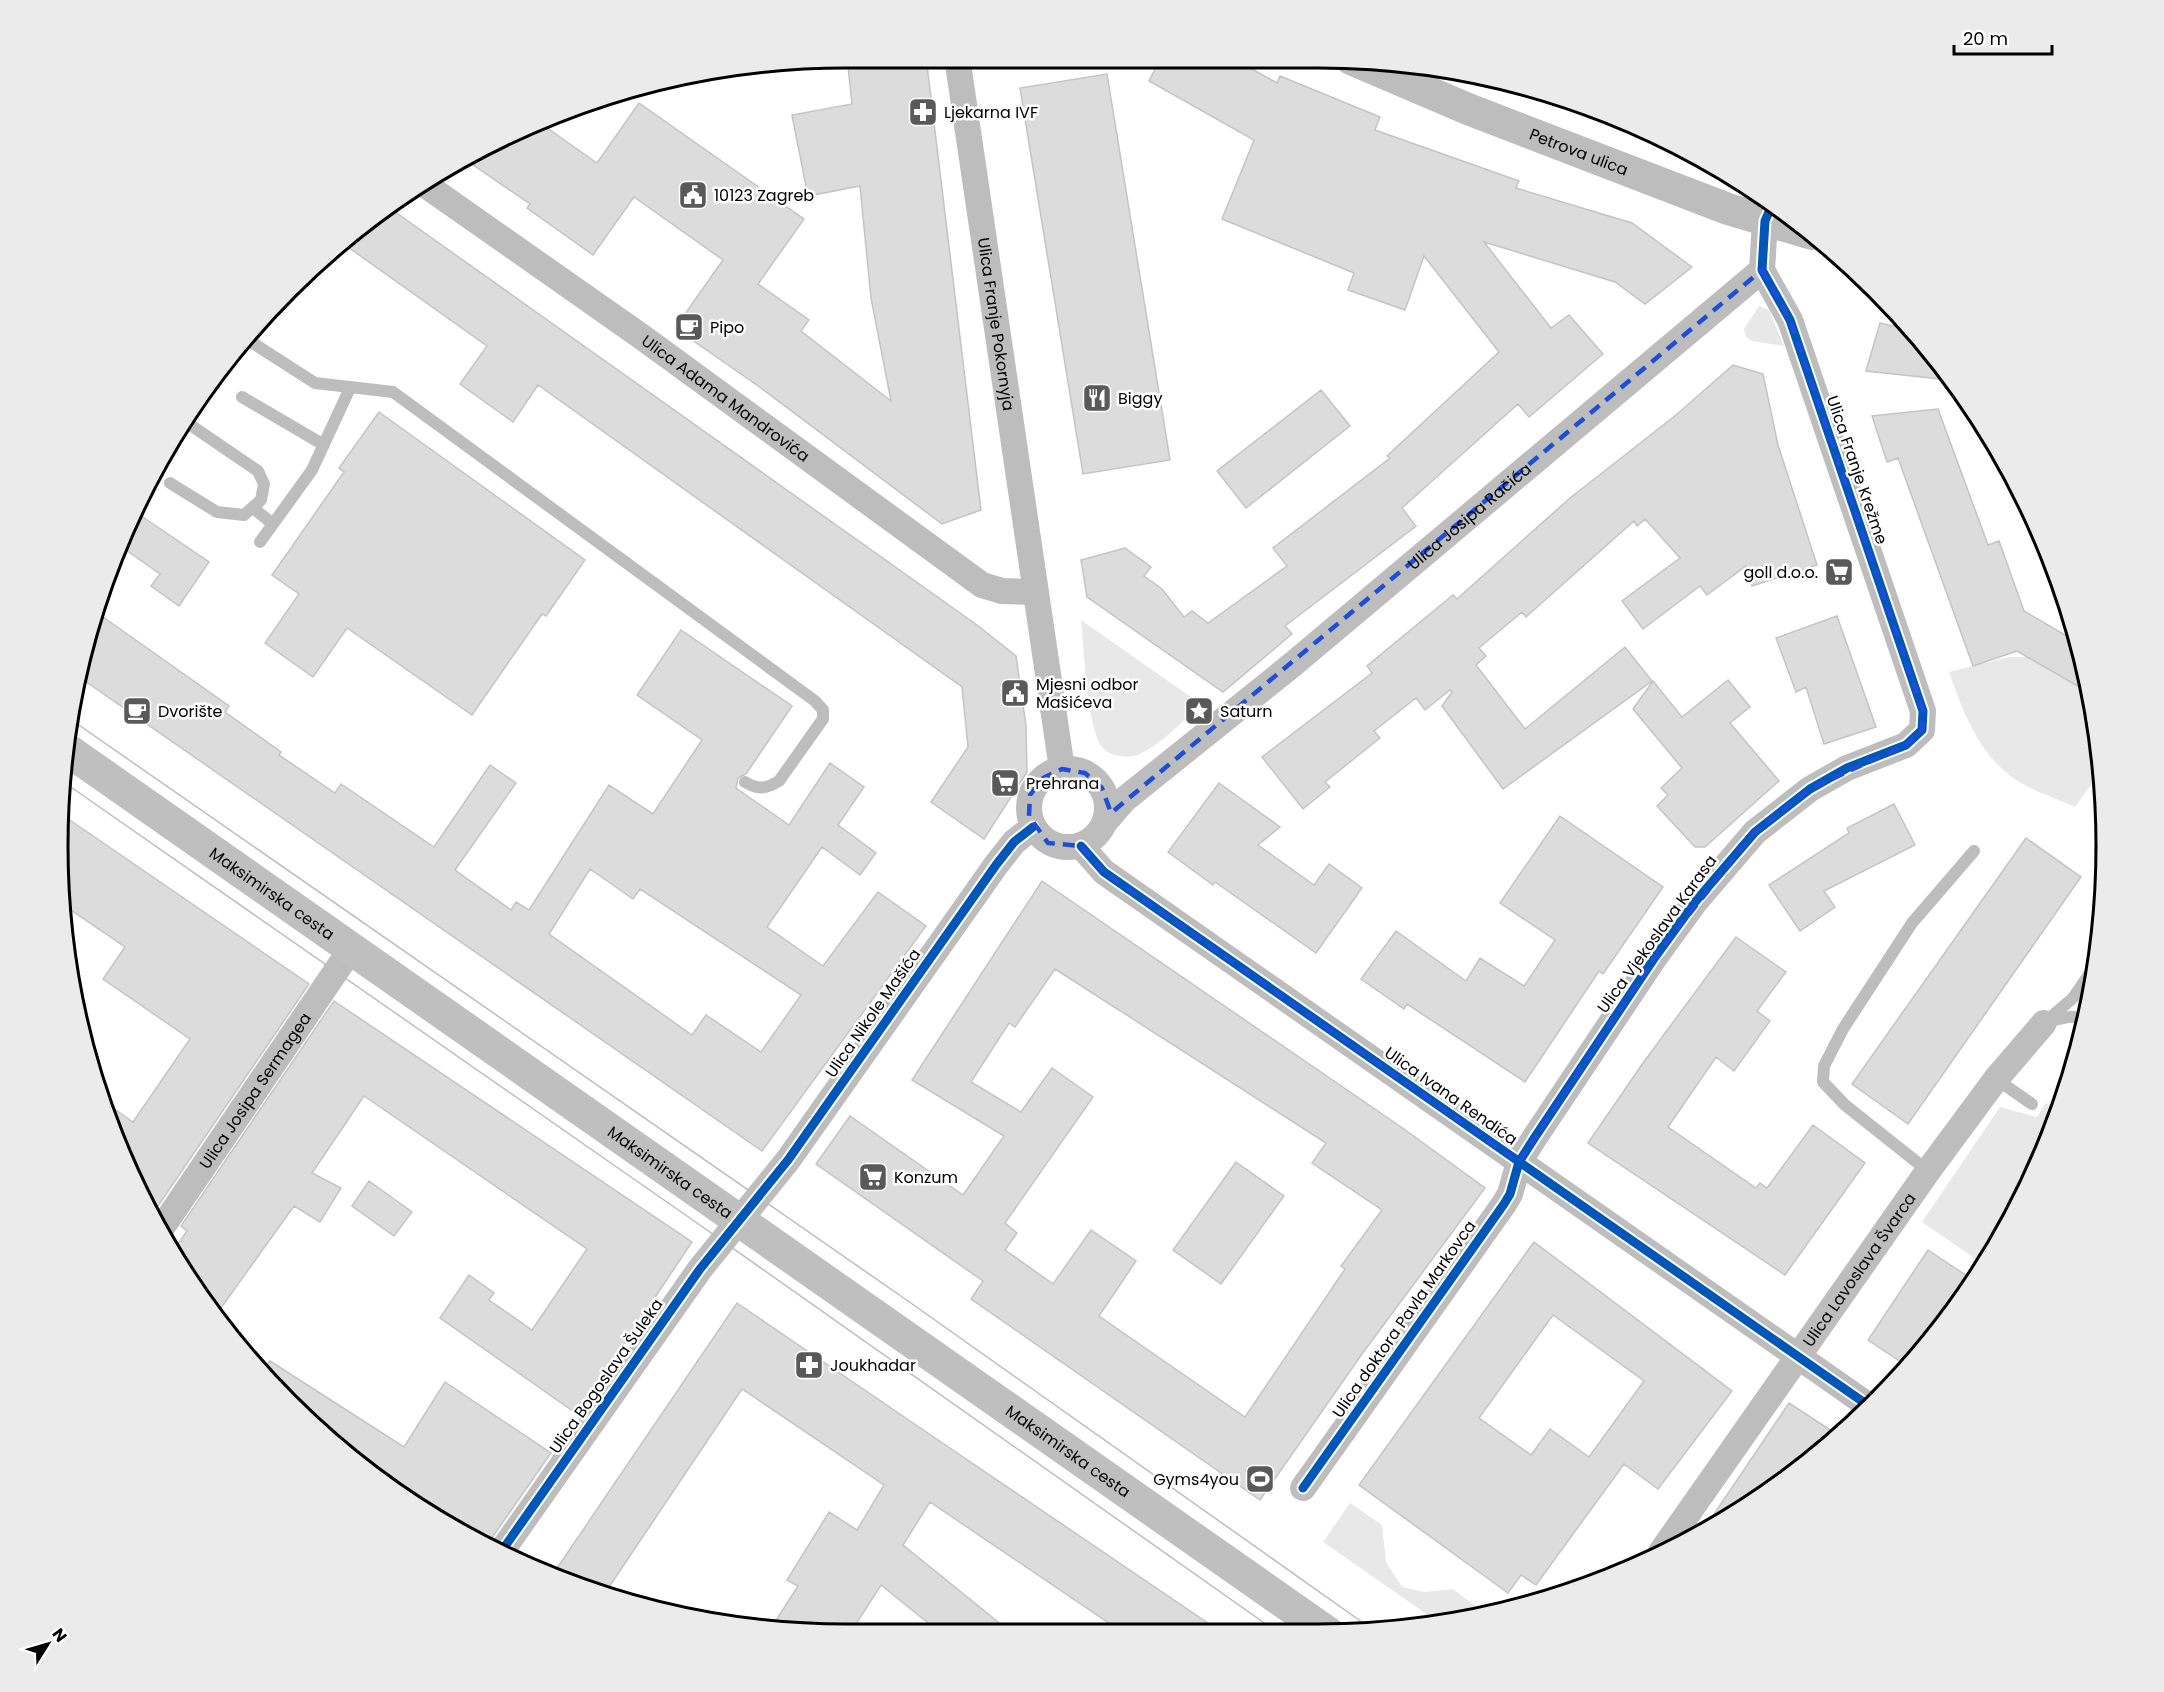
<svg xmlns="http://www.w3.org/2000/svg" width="2164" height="1692" font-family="Poppins,sans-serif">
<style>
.green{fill:#e8e8e8}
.building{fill:#dcdcdc;stroke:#c4c4c4;stroke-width:1.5;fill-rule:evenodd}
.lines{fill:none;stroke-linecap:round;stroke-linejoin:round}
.service{stroke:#bdbdbd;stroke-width:12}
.minor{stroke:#bdbdbd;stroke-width:26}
.tertiary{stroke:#bdbdbd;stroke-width:32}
.secondary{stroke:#bfbfbf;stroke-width:33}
.tram{stroke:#bdbdbd;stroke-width:1.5}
.cycleway-casing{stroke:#fff;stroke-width:13}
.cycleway{stroke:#0057b8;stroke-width:9}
.marked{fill:none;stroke:#1d4ed8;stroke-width:4.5;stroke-dasharray:12 8;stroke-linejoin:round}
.labels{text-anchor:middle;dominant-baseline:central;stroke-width:5;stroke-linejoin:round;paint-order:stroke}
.poi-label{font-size:16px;fill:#000;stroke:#fff;text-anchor:start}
.street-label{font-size:16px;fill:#000;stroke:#fff}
.rim{fill:none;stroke:#000;stroke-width:3}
</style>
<rect width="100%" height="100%" fill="#fff"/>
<!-- green -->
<path class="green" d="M 1759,306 L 1769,310 L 1784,346 L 1752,341 L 1746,337 L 1744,329 Z
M 1081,620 L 1201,704 C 1182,722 1164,742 1140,754 C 1129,759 1110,757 1102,747 C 1087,727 1084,648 1081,620 Z
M 2009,657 L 2028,657 L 2088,692 L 2100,743 L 2101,771 L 2075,807 C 2056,798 2033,791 2016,780 C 1979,755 1963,712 1949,672 Z
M 2046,1103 L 2058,1109 L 2026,1195 L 1983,1264 L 1922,1222 L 2000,1107 L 2037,1117 Z
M 1350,1503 L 1382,1525 L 1386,1562 L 1402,1587 L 1424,1592 L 1453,1589 L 1482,1611 L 1435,1620 L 1323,1542 Z"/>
<!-- building -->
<path class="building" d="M 847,57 L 926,57 L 981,510 L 942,524 L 761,388 L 675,328 L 723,260 L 634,197 L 593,255 L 527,208 L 530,204 L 463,158 L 543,125 L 597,163 L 639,103 L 804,219 L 758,284 L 809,320 L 801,331 L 891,401 L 871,298 L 860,186 L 808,196 L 792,115 L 852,104 Z
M 1161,58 L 1232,58 L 1277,83 L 1280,76 L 1380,117 L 1375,130 L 1519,181 L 1516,188 L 1632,223 L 1692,267 L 1645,304 L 1615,282 L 1484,242 L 1551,328 L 1569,315 L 1603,354 L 1529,417 L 1518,404 L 1402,508 L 1416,526 L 1285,626 L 1292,634 L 1223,692 L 1087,597 L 1081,560 L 1125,548 L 1151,567 L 1144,576 L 1162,589 L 1184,617 L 1192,611 L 1208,623 L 1287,566 L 1273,548 L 1390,458 L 1387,456 L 1499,352 L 1424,256 L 1405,310 L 1348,290 L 1354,273 L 1222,219 L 1254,140 L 1149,81 Z
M 1107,74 L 1170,460 L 1083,474 L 1020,88 Z
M 391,209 L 977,625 L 1016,656 L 1026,726 L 1027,772 L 984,839 L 931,802 L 968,747 L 962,687 L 538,385 L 513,422 L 460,384 L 487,346 L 345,245 Z
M 1880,323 L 1915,331 L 1950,380 L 1866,371 Z
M 1733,365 L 1763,374 L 1778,445 L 1817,565 L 1752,586 L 1746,566 L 1707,595 L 1700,586 L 1643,629 L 1622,601 L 1680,558 L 1645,519 L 1637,526 L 1634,521 L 1526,617 L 1522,612 L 1479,648 L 1486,656 L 1476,665 L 1525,729 L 1625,647 L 1652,681 L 1503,789 L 1442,706 L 1452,692 L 1450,690 L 1425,710 L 1416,698 L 1374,731 L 1380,738 L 1325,782 L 1330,787 L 1303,809 L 1262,757 L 1372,673 L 1367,666 L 1453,595 L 1457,599 L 1570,498 L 1676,415 Z
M 1321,390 L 1350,426 L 1246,508 L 1217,471 Z
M 1938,409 L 1988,545 L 1999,541 L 2024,611 L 2077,642 L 2088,692 L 2017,651 L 1973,666 L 1898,458 L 1887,462 L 1872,416 Z
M 379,412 L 585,560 L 546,616 L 542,614 L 472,715 L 347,628 L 313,677 L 265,643 L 299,594 L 272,575 L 344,472 L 339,468 Z
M 137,513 L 209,562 L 179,606 L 151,586 L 160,574 L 123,548 Z
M 96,612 L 229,706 L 225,712 L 281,752 L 279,755 L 335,793 L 341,784 L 434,847 L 490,765 L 516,783 L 455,870 L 511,910 L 516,902 L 529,910 L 609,785 L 653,814 L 702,740 L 637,695 L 681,630 L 792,706 L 746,774 L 738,778 L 736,788 L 789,825 L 830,763 L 864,787 L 838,825 L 876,853 L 860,875 L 822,847 L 767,927 L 823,966 L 878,892 L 926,926 L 762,1151 L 79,677 L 84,642 ZM 590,869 L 633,899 L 640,889 L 801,995 L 761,1052 L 706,1015 L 692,1035 L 549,934 Z
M 1837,616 L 1876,727 L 1824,744 L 1806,687 L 1796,692 L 1776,638 Z
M 1728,680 L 1750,707 L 1730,723 L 1779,781 L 1705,847 L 1695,847 L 1657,806 L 1668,795 L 1661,788 L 1682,768 L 1633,709 L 1653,681 L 1682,717 Z
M 1219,783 L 1280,827 L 1258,845 L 1314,885 L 1329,864 L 1362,888 L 1316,953 L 1215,882 L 1213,885 L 1168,852 Z
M 1894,804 L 1915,845 L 1824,891 L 1835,907 L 1800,931 L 1769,885 L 1849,833 L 1847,828 Z
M 61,814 L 309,984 L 156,1209 L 147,1203 L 106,1103 L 133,1122 L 190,1039 L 103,979 L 125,947 L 65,906 L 57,846 Z
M 1560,816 L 1663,887 L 1603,974 L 1599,971 L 1525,1082 L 1407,1004 L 1404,1009 L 1361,979 L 1396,931 L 1466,981 L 1480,958 L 1524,986 L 1555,940 L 1500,903 Z
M 2026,838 L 2081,877 L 1908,1124 L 1852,1084 Z
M 1042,881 L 1404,1129 L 1485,1188 L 1362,1354 L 1260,1500 L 971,1299 L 983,1281 L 816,1164 L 850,1116 L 963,1195 L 1004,1136 L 912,1080 ZM 1055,969 L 1326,1143 L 1312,1163 L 1382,1210 L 1341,1266 L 1345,1269 L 1245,1417 L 1099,1316 L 1136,1261 L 1091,1230 L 1053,1284 L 1005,1250 L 1017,1233 L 1005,1223 L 1093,1097 L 1052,1068 L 1021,1112 L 971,1082 L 1009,1023 L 1015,1027 Z
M 1736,937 L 1786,972 L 1757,1011 L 1770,1021 L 1734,1071 L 1716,1057 L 1668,1127 L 1756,1188 L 1760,1183 L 1767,1188 L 1813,1125 L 1865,1163 L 1785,1275 L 1588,1143 L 1643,1063 Z
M 334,1001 L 692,1242 L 577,1414 L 440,1318 L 469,1275 L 494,1293 L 489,1300 L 532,1330 L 587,1249 L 364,1096 L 312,1173 L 341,1188 L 320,1222 L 294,1206 L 216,1315 L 172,1253 L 187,1231 L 181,1226 Z
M 1236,1162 L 1284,1196 L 1221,1284 L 1173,1250 Z
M 369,1181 L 412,1212 L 394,1236 L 352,1206 Z
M 1534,1242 L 1732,1391 L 1658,1489 L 1624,1464 L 1536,1585 L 1521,1575 L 1508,1593 L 1359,1485 ZM 1553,1315 L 1644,1381 L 1589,1457 L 1550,1429 L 1531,1455 L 1479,1418 Z
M 1928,1250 L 1973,1280 L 1944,1326 L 1907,1366 L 1868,1340 Z
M 737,1303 L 941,1442 L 1224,1634 L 1125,1634 L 930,1502 L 903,1545 L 1013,1634 L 943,1635 L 881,1585 L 849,1635 L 771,1628 L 798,1586 L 787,1580 L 829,1512 L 857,1530 L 884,1485 L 742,1389 L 605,1593 L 551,1577 Z
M 270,1361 L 404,1447 L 445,1382 L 551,1453 L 487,1545 L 407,1502 L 261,1373 Z
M 1789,1403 L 1841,1437 L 1704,1533 L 1702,1532 Z"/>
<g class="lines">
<!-- service -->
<path class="service" d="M 248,340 L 315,383 L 393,392 L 815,701 L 823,710 L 823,719 L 779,781 C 766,789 758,790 745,782
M 242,397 L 324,445
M 170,483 L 217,512 L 244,515 L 261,500 L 264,484 L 258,471 L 186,422
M 253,508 L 273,524
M 260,542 L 312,470 L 350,388
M 2100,851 L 2104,854
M 2045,1022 L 2069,1017 L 2086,1017
M 2044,1023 L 2073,998 L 2094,967
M 1996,1079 L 2032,1104
M 1928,1171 L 1845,1105 L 1823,1082 L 1824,1066 L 1843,1029 L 1912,923 L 1974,851"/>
<!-- minor -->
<g class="minor">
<path id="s1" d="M 957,57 L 1062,769"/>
<path id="s2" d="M 424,184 L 642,337 L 982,585 L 1002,591 L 1035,592"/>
<circle cx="1068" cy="808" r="39"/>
<path id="s3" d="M 1105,822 L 1125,799 L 1292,665 L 1762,270"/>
<path d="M 1081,846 L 1104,872 L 1869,1406"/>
<path id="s4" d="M 159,1232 L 351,949"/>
<path d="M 1303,1488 L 1504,1204 L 1510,1194 L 1519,1162 L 1535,1137 L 1655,957 L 1695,902 L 1755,832 L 1810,789 L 1847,768 L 1906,745 L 1922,730 L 1923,711 L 1790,320 L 1762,270 L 1765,221 L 1772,205"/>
<path d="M 501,1552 L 700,1269 L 788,1160 L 996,865 L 1014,842 L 1033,827"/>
<path id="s5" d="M 1661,1552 L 1928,1171 L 1996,1079 L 2044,1023"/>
</g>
<!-- tertiary -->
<path class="tertiary" id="s6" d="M 1351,59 L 1468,109 L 1728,209 L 1812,234"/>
<!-- secondary -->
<path class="secondary" id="s7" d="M 69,751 L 1328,1633"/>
<!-- tram -->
<path class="tram" d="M 73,721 L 908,1301 L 1376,1632
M 65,783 L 697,1223 L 1280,1634"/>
<!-- cycleway casing -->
<g class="cycleway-casing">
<path id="cycleway" d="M 1081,846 L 1104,872 L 1869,1406
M 1303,1488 L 1504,1204 L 1510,1194 L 1519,1162 L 1535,1137 L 1655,957 L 1695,902 L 1755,832 L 1810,789 L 1847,768 L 1906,745 L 1922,730 L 1923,711 L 1790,320 L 1762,270 L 1765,221 L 1772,205
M 501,1552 L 700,1269 L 788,1160 L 996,865 L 1014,842 L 1033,827"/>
</g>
<!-- cycleway -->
<use href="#cycleway" class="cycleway"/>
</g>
<!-- marked area -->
<path class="marked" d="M 1762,270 L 1790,320 L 1923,711 L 1922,730 L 1906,745 L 1810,789 L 1755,832 L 1655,957 L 1519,1162 L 1104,872 L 1081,846 L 1048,843 L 1029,816 L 1030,795 L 1043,778 L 1062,769 L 1085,773 L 1102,788 L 1111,813 Z"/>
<!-- icons -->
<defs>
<g id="pharmacy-square" transform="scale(1.5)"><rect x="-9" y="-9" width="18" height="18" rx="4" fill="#595959" stroke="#fff"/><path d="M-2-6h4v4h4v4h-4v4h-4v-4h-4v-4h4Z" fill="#fff"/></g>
<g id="civic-square" transform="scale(1.5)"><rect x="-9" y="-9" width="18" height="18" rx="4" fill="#595959" stroke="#fff"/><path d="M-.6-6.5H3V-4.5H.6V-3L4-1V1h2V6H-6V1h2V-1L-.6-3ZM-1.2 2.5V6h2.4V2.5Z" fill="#fff"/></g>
<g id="cafe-square" transform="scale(1.5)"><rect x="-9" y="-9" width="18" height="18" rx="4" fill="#595959" stroke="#fff"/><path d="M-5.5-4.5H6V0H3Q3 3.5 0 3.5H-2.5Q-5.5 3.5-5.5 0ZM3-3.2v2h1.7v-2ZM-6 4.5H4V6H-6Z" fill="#fff"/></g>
<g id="restaurant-square" transform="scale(1.5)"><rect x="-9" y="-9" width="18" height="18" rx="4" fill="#595959" stroke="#fff"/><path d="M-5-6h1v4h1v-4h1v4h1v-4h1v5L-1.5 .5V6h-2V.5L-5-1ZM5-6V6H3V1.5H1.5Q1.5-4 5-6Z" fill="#fff"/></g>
<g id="supermarket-square" transform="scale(1.5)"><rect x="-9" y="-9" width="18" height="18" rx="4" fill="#595959" stroke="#fff"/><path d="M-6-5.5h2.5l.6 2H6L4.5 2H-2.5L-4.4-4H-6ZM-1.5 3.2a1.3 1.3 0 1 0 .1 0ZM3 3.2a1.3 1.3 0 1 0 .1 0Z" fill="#fff"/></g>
<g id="sight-square" transform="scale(1.5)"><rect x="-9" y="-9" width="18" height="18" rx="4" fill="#595959" stroke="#fff"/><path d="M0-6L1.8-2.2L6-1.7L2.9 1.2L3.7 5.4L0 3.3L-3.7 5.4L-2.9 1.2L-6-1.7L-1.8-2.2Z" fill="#fff"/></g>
<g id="stadium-square" transform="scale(1.5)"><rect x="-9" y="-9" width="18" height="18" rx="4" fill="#595959" stroke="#fff"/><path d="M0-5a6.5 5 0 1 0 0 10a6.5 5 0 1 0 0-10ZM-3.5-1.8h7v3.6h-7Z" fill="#fff"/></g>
</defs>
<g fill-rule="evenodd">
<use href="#pharmacy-square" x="923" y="112"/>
<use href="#civic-square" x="693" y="195"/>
<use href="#cafe-square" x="689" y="327"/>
<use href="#restaurant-square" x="1097" y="398"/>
<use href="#supermarket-square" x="1839" y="572"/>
<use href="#civic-square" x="1015" y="693"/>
<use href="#cafe-square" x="137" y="711"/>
<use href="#sight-square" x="1199" y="711"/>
<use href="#supermarket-square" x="1005" y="783"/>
<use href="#supermarket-square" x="873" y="1177"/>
<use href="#pharmacy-square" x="809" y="1365"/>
<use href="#stadium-square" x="1260" y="1479"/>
</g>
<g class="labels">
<!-- poi labels -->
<g class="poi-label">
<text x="944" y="112">Ljekarna IVF</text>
<text x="714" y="195">10123 Zagreb</text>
<text x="710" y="327">Pipo</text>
<text x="1118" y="398">Biggy</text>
<text x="1818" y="572" text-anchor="end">goll d.o.o.</text>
<text x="1036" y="684">Mjesni odbor<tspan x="1036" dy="18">Mašićeva</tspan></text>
<text x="158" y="711">Dvorište</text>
<text x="1220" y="711">Saturn</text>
<text x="1026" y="783">Prehrana</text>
<text x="894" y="1177">Konzum</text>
<text x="830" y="1365">Joukhadar</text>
<text x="1239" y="1479" text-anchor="end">Gyms4you</text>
</g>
<!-- street labels -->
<g class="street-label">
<text stroke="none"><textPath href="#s6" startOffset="246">Petrova ulica</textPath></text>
<text stroke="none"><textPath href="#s1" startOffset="270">Ulica Franje Pokornyja</textPath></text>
<text stroke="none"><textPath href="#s2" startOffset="370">Ulica Adama Mandrovića</textPath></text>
<text transform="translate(1857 470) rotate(71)">Ulica Franje Krežme</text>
<text stroke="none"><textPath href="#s3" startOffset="476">Ulica Josipa Račića</textPath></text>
<text stroke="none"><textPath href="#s7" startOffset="248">Maksimirska cesta</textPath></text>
<text transform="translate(1657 934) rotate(-54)">Ulica Vjekoslava Karasa</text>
<text transform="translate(873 1013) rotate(-55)">Ulica Nikole Mašića</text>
<text stroke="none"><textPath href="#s4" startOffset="171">Ulica Josipa Sermagea</textPath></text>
<text transform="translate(1451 1096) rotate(35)">Ulica Ivana Rendića</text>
<text stroke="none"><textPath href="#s7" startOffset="734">Maksimirska cesta</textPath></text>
<text stroke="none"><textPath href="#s5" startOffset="345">Ulica Lavoslava Švarca</textPath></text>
<text transform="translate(1404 1319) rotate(-55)">Ulica doktora Pavla Markovca</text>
<text transform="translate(606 1376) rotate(-55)">Ulica Bogoslava Šuleka</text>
<text stroke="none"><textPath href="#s7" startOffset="1220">Maksimirska cesta</textPath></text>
</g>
</g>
<!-- crop -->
<path d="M0 0H2164V1692H0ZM846 68H1318A778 778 0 0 1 2096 846V846A778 778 0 0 1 1318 1624H846A778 778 0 0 1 68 846V846A778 778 0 0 1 846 68Z" fill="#ebebeb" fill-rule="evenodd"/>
<path class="rim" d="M846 68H1318A778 778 0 0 1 2096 846V846A778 778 0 0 1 1318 1624H846A778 778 0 0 1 68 846V846A778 778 0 0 1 846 68Z"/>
<!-- north arrow -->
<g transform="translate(48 1644) rotate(53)" stroke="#ffffff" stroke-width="4.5" paint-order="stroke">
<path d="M0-4.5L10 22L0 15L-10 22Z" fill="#000000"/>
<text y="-9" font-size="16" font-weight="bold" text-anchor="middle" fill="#000000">N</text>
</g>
<!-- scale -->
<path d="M1954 45v9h98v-9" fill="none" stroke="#000000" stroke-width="3"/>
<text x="1963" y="45" font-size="18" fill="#000000" stroke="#ffffff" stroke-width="4.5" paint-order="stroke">20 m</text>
</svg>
